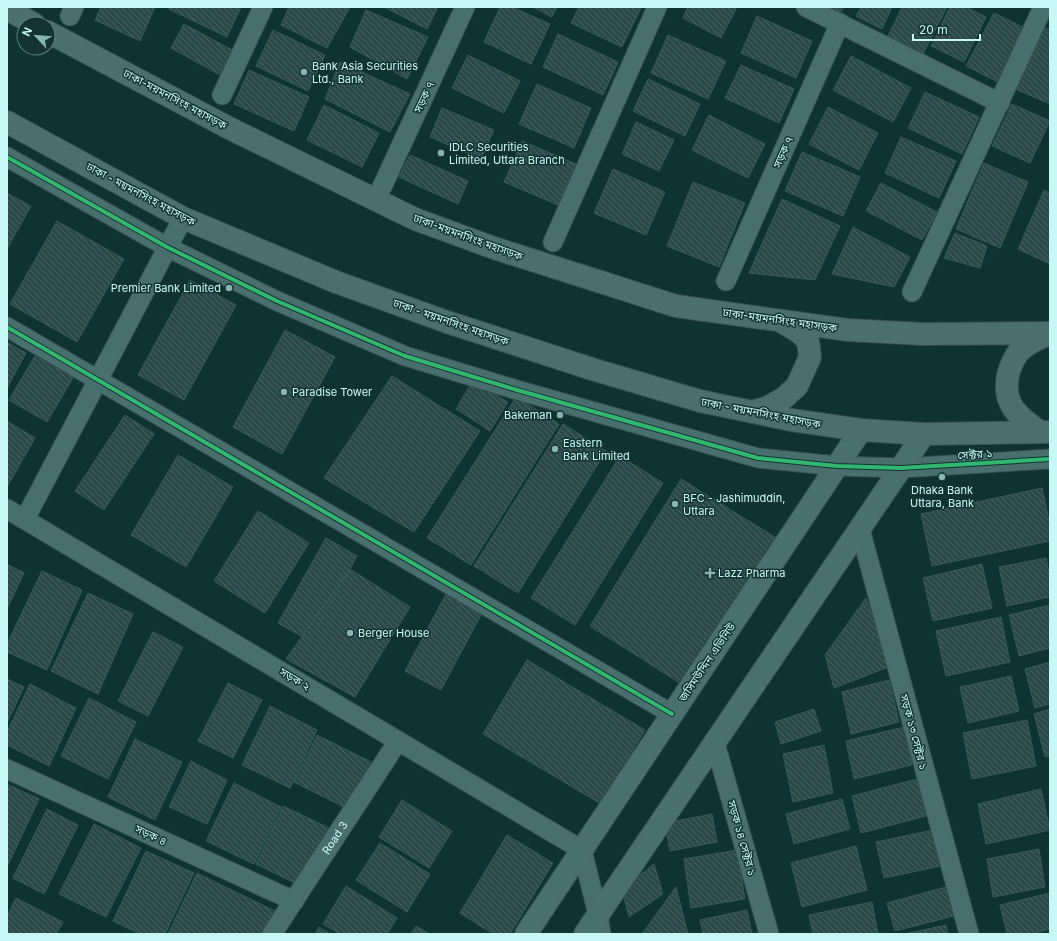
<svg xmlns="http://www.w3.org/2000/svg" width="1057" height="941" font-family="Inter,'Noto Sans Bengali',sans-serif">
<style>
.building{fill:url(#building-back-hatch);stroke:#345a5a}
.lines{fill:none;stroke-linecap:round;stroke-linejoin:round}
.street-casing{stroke:#334f4e;stroke-width:21}
.secondary-casing{stroke:#334f4e;stroke-width:24}
.highway-casing{stroke:#334f4e;stroke-width:24}
.street{stroke:#486f6e;stroke-width:19}
.secondary{stroke:#496f6e;stroke-width:22}
.highway{stroke:#4a6f6e;stroke-width:22}
.cycleway-casing{stroke:#133433;stroke-width:6}
.cycleway{stroke:#33b770;stroke-width:4}
.poi-dot{fill:#87b3b1;stroke:#133433;stroke-width:1.5}
.labels{text-anchor:middle;dominant-baseline:central;stroke-width:3;stroke-linejoin:round;paint-order:stroke}
.poi-label{font-size:11px;fill:#c8f8f6;stroke:#133433;text-anchor:start}
.street-label{font-size:11px;fill:#c8f8f6;stroke:#133433}
</style>
<defs>
<pattern id="building-back-hatch" width="6" height="6" patternUnits="userSpaceOnUse"><rect width="6" height="6" fill="#2b4948"/><path d="M-1 5l2 2M0 0l6 6M5-1l2 2" fill="none" stroke="#486463"/></pattern>
</defs>
<rect width="100%" height="100%" fill="#0f3232"/>
<!-- building -->
<path class="building" d="M 101,7 L 155,7 L 140,41 L 95,20 Z
M 170,7 L 241,7 L 227,37 L 169,9 Z
M 289,7 L 350,7 L 327,48 L 281,25 Z
M 384,7 L 438,7 L 427,29 Z
M 500,7 L 512,7 L 550,24 L 531,64 L 484,42 Z
M 533,7 L 557,7 L 552,17 Z
M 579,7 L 638,7 L 641,8 L 622,47 L 571,23 Z
M 688,7 L 737,7 L 721,38 L 683,18 Z
M 829,7 L 843,7 L 841,13 Z
M 861,7 L 892,7 L 882,29 L 856,16 Z
M 902,7 L 947,7 L 923,54 L 888,36 Z
M 950,7 L 966,7 L 986,17 L 964,62 L 931,46 Z
M 366,10 L 428,37 L 407,79 L 350,47 Z
M 994,13 L 1027,29 L 1000,83 L 966,66 Z
M 757,16 L 812,41 L 796,78 L 741,53 Z
M 184,24 L 234,51 L 220,75 L 171,48 Z
M 1040,26 L 1050,30 L 1050,104 L 1013,88 Z
M 273,30 L 325,55 L 308,91 L 256,66 Z
M 558,34 L 618,62 L 603,95 L 543,67 Z
M 668,35 L 726,61 L 708,99 L 651,73 Z
M 468,55 L 520,81 L 504,113 L 452,88 Z
M 851,56 L 911,88 L 893,122 L 833,90 Z
M 340,62 L 410,94 L 390,132 L 325,99 Z
M 741,65 L 794,89 L 779,123 L 725,98 Z
M 249,70 L 309,97 L 294,131 L 234,104 Z
M 648,79 L 700,104 L 685,136 L 633,111 Z
M 537,84 L 591,108 L 574,148 L 519,124 Z
M 925,92 L 979,117 L 962,154 L 908,128 Z
M 1012,104 L 1050,121 L 1030,163 L 992,146 Z
M 324,105 L 379,133 L 362,167 L 307,140 Z
M 828,107 L 878,133 L 859,170 L 809,144 Z
M 442,108 L 494,130 L 481,159 L 430,137 Z
M 709,115 L 765,144 L 748,178 L 692,150 Z
M 636,122 L 674,140 L 659,171 L 622,154 Z
M 901,137 L 956,161 L 939,198 L 885,173 Z
M 522,141 L 576,164 L 558,205 L 504,182 Z
M 802,152 L 860,177 L 843,216 L 785,191 Z
M 410,155 L 468,181 L 458,204 L 399,177 Z
M 984,163 L 1028,182 L 1000,248 L 956,229 Z
M 613,169 L 665,192 L 646,235 L 594,213 Z
M 693,182 L 745,203 L 719,267 L 667,246 Z
M 881,183 L 937,212 L 922,240 L 866,211 Z
M 1044,190 L 1050,193 L 1050,264 L 1018,249 Z
M 7,193 L 31,206 L 7,249 Z
M 782,199 L 840,226 L 815,280 L 749,273 Z
M 57,221 L 124,259 L 77,342 L 10,304 Z
M 853,227 L 910,257 L 894,287 L 832,274 Z
M 955,233 L 987,246 L 980,268 L 944,258 Z
M 190,280 L 236,305 L 184,400 L 138,375 Z
M 285,330 L 335,357 L 282,454 L 233,427 Z
M 7,342 L 26,353 L 7,388 Z
M 39,349 L 77,371 L 47,422 L 9,400 Z
M 392,376 L 480,431 L 414,532 L 324,478 Z
M 472,382 L 508,402 L 490,431 L 456,409 Z
M 516,397 L 559,424 L 471,565 L 427,538 Z
M 125,415 L 154,434 L 104,510 L 75,491 Z
M 7,421 L 35,438 L 7,487 Z
M 563,424 L 606,451 L 518,593 L 474,566 Z
M 178,455 L 233,487 L 186,567 L 131,535 Z
M 620,456 L 663,483 L 575,625 L 531,598 Z
M 681,479 L 778,539 L 686,687 L 590,626 Z
M 1042,488 L 1050,525 L 1050,541 L 932,566 L 921,514 Z
M 258,511 L 309,543 L 265,613 L 214,581 Z
M 326,538 L 357,556 L 310,641 L 278,623 Z
M 1046,558 L 1050,578 L 1050,597 L 1007,606 L 999,567 Z
M 7,564 L 24,573 L 7,609 Z
M 982,564 L 992,608 L 933,621 L 923,578 Z
M 350,569 L 410,607 L 355,697 L 286,659 Z
M 42,571 L 82,590 L 47,670 L 7,652 L 7,644 Z
M 88,593 L 133,614 L 98,694 L 51,671 Z
M 446,594 L 482,613 L 441,690 L 405,671 Z
M 866,598 L 891,666 L 834,688 L 825,655 Z
M 1050,605 L 1050,648 L 1019,656 L 1009,615 Z
M 1001,617 L 1010,662 L 946,676 L 936,631 Z
M 153,632 L 183,647 L 148,716 L 118,701 Z
M 527,660 L 645,730 L 601,804 L 483,734 Z
M 1050,662 L 1050,704 L 1035,708 L 1025,669 Z
M 1011,676 L 1019,711 L 968,723 L 960,687 Z
M 7,679 L 24,687 L 7,723 Z
M 889,680 L 899,722 L 851,734 L 842,692 Z
M 228,683 L 262,700 L 233,758 L 198,741 Z
M 30,684 L 76,708 L 49,766 L 7,745 L 7,732 Z
M 89,698 L 136,722 L 108,779 L 61,756 Z
M 270,706 L 317,730 L 290,788 L 242,765 Z
M 814,709 L 821,731 L 781,744 L 775,722 Z
M 1050,709 L 1050,756 L 1045,757 L 1034,714 Z
M 1027,720 L 1036,766 L 972,779 L 963,733 Z
M 904,727 L 912,765 L 854,779 L 846,741 Z
M 317,735 L 375,764 L 352,811 L 294,782 Z
M 135,739 L 182,762 L 155,820 L 108,797 Z
M 824,745 L 833,793 L 793,802 L 783,754 Z
M 191,761 L 227,780 L 207,824 L 169,807 Z
M 917,779 L 926,816 L 861,833 L 852,796 Z
M 234,783 L 281,807 L 254,864 L 206,841 Z
M 7,784 L 39,799 L 7,867 Z
M 1041,789 L 1050,830 L 986,844 L 978,804 Z
M 842,799 L 850,829 L 794,844 L 786,814 Z
M 402,800 L 452,831 L 429,868 L 379,837 Z
M 283,806 L 331,829 L 303,887 L 256,864 Z
M 47,809 L 78,825 L 44,894 L 13,878 Z
M 712,814 L 717,842 L 670,851 L 665,823 Z
M 94,824 L 141,848 L 106,917 L 59,894 Z
M 933,830 L 941,866 L 884,878 L 876,842 Z
M 507,835 L 553,863 L 510,934 L 493,934 L 460,913 Z
M 380,843 L 430,874 L 407,912 L 356,880 Z
M 856,846 L 867,890 L 802,907 L 791,863 Z
M 1039,849 L 1045,887 L 993,897 L 987,859 Z
M 737,850 L 745,899 L 691,908 L 684,859 Z
M 146,851 L 194,873 L 165,934 L 140,934 L 113,921 Z
M 654,864 L 663,894 L 629,917 L 622,889 Z
M 197,873 L 275,911 L 264,934 L 168,934 Z
M 346,886 L 397,918 L 387,934 L 340,934 L 323,924 Z
M 676,887 L 688,934 L 642,934 Z
M 946,887 L 954,916 L 895,931 L 887,903 Z
M 1050,893 L 1050,929 L 1031,934 L 1007,934 L 1000,905 Z
M 16,898 L 63,922 L 56,934 L 7,934 L 7,916 Z
M 872,902 L 878,934 L 813,934 L 809,915 Z
M 747,910 L 752,934 L 703,934 L 700,920 Z
M 946,925 L 948,934 L 905,934 Z
M 416,926 L 430,934 L 411,934 Z
M 319,927 L 330,934 L 315,934 Z"/>
<g class="lines">
<!-- street casing -->
<g class="street-casing">
<g id="street">
<path d="M 806,7 L 1000,103"/>
<path d="M 70,16 L 74,7"/>
<path d="M 222,95 L 263,7"/>
<path d="M 7,157 L 167,247 L 277,301 L 405,356 L 517,390 L 758,458 L 837,466 L 901,468 L 1050,459"/>
<path d="M 382,187 L 465,7"/>
<path d="M 553,242 L 657,7"/>
<path d="M 726,281 L 840,23"/>
<path d="M 912,292 L 1043,7"/>
<path d="M 7,327 L 672,714"/>
<path d="M 7,509 L 582,850 L 598,915 L 601,934"/>
<path d="M 25,519 L 183,218"/>
<path d="M 860,529 L 969,934"/>
<path d="M 715,743 L 769,934"/>
<path d="M 7,769 L 294,901"/>
<path id="s1" d="M 272,934 L 398,741"/>
</g>
</g>
<!-- secondary casing -->
<g class="secondary-casing">
<path id="secondary" d="M 526,934 L 861,430
M 585,934 L 924,434"/>
</g>
<!-- highway casing -->
<g class="highway-casing">
<path id="highway" d="M 7,9 L 34,24
M 48,32 L 231,129 L 415,219 L 494,248 L 676,306 L 848,330 L 923,334 L 1050,333
M 7,122 L 183,218 L 336,282 L 447,322 L 592,369 L 700,401 L 791,420 L 861,430 L 924,434 L 1050,432
M 752,412 L 768,407 L 784,398 L 797,386 L 810,357 L 808,341 L 799,332 L 782,322
M 1040,432 C 1019,417 1002,405 1008,375 C 1010,368 1013,359 1018,353 C 1025,344 1037,339 1047,335"/>
</g>
<!-- street -->
<use href="#street" class="street"/>
<!-- secondary -->
<use href="#secondary" class="secondary"/>
<!-- highway -->
<use href="#highway" class="highway"/>
<!-- cycleway casing -->
<g class="cycleway-casing">
<path id="cycleway" d="M 7,157 L 167,247 L 277,301 L 405,356 L 517,390 L 758,458 L 837,466 L 901,468 L 1050,459
M 7,327 L 672,714"/>
</g>
<!-- cycleway -->
<use href="#cycleway" class="cycleway"/>
</g>
<!-- markers -->
<g class="poi-dot">
<circle cx="304" cy="72" r="4"/>
<circle cx="441" cy="153" r="4"/>
<circle cx="229" cy="288" r="4"/>
<circle cx="284" cy="392" r="4"/>
<circle cx="560" cy="415" r="4"/>
<circle cx="555" cy="449" r="4"/>
<circle cx="942" cy="477" r="4"/>
<circle cx="675" cy="504" r="4"/>
<path d="M708 567h4v4h4v4h-4v4h-4v-4h-4v-4h4z"/>
<circle cx="350" cy="633" r="4"/>
</g>
<g class="labels">
<!-- poi labels -->
<g class="poi-label">
<text x="312" y="66">Bank Asia Securities<tspan x="312" dy="13">Ltd., Bank</tspan></text>
<text x="449" y="147">IDLC Securities<tspan x="449" dy="13">Limited, Uttara Branch</tspan></text>
<text x="221" y="288" text-anchor="end">Premier Bank Limited</text>
<text x="292" y="392">Paradise Tower</text>
<text x="552" y="415" text-anchor="end">Bakeman</text>
<text x="563" y="443">Eastern<tspan x="563" dy="13">Bank Limited</tspan></text>
<text x="942" y="490" text-anchor="middle">Dhaka Bank<tspan x="942" dy="13">Uttara, Bank</tspan></text>
<text x="683" y="498">BFC - Jashimuddin,<tspan x="683" dy="13">Uttara</tspan></text>
<text x="718" y="573">Lazz Pharma</text>
<text x="358" y="633">Berger House</text>
</g>
<!-- street labels -->
<g class="street-label">
<text transform="translate(424 97) rotate(-65)">সড়ক ৭</text>
<text transform="translate(175 99) rotate(28)">ঢাকা-ময়মনসিংহ মহাসড়ক</text>
<text transform="translate(783 152) rotate(-66)">সড়ক ৭</text>
<text transform="translate(141 194) rotate(28)">ঢাকা - ময়মনসিংহ মহাসড়ক</text>
<text transform="translate(468 237) rotate(20)">ঢাকা-ময়মনসিংহ মহাসড়ক</text>
<text transform="translate(780 320) rotate(8)">ঢাকা-ময়মনসিংহ মহাসড়ক</text>
<text transform="translate(451 322) rotate(19)">ঢাকা - ময়মনসিংহ মহাসড়ক</text>
<text transform="translate(761 413) rotate(11)">ঢাকা - ময়মনসিংহ মহাসড়ক</text>
<text transform="translate(975 454) rotate(-4)">সেক্টর ১</text>
<text transform="translate(707 662) rotate(-56)">জসিমউদ্দিন এভিনিউ</text>
<text transform="translate(295 679) rotate(31)">সড়ক ২</text>
<text transform="translate(914 732) rotate(75)">সড়ক ১৩ সেক্টর ১</text>
<text transform="translate(151 835) rotate(25)">সড়ক ৪</text>
<text stroke="none"><textPath href="#s1" startOffset="115">Road 3</textPath></text>
<text transform="translate(742 838) rotate(74)">সড়ক ১৪ সেক্টর ১</text>
</g>
</g>
<!-- border -->
<rect width="1057" height="941" fill="none" stroke="#c8f8f6" stroke-width="16"/>
<!-- north arrow -->
<g transform="translate(36 36) rotate(296)"><circle r="19" fill="#133433" stroke="#5b8281"/>
<path d="M0-3L7 15L0 10L-7 15Z" fill="#87b3b1"/>
<text y="-6" font-size="11" font-weight="bold" text-anchor="middle" fill="#c8f8f6">N</text>
</g>
<!-- scale -->
<path d="M913 34v6h67v-6" fill="none" stroke="#c8f8f6" stroke-width="2"/>
<text x="919" y="34" font-size="12" fill="#c8f8f6" stroke="#133433" stroke-width="3" paint-order="stroke">20 m</text>
</svg>
